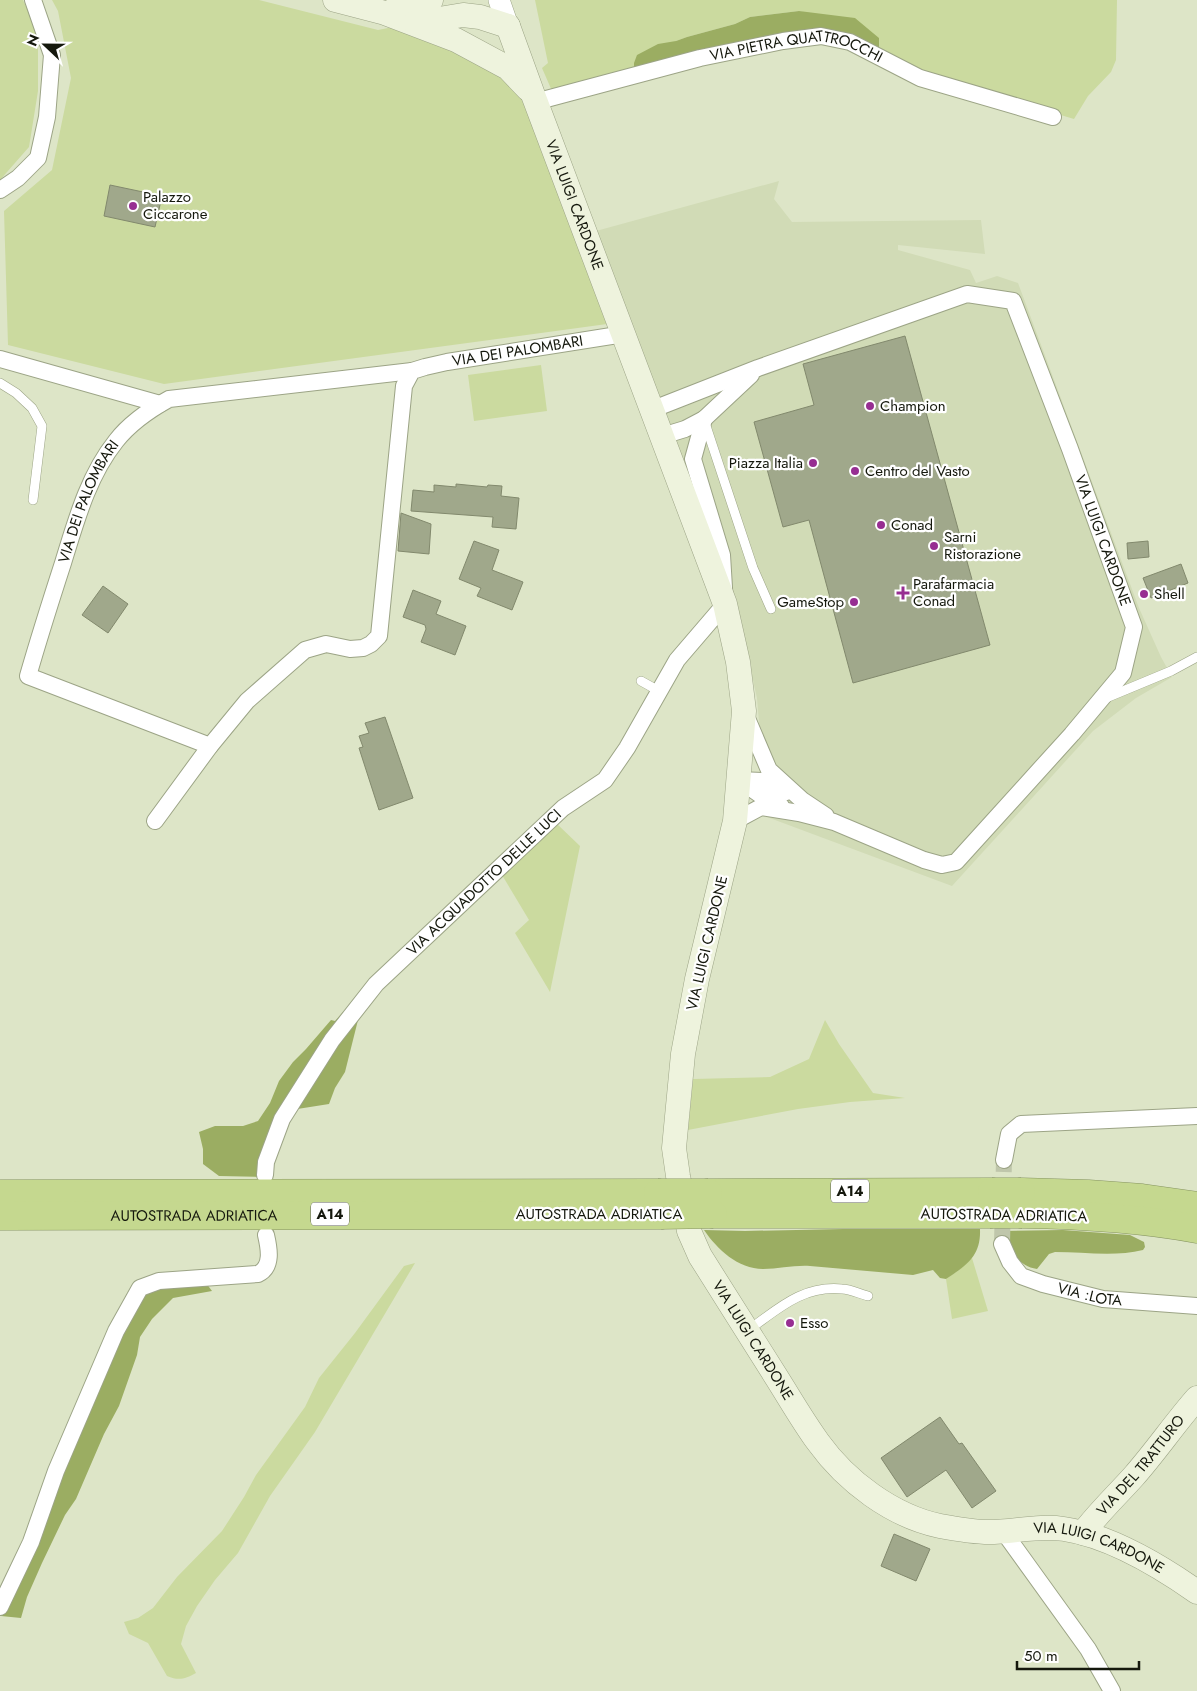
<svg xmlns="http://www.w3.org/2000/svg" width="1197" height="1691" font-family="Jost,sans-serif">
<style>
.built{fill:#d1dbb6}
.green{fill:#cbda9f}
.forest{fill:#9bad62}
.building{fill:#a0a88b;stroke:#82896d}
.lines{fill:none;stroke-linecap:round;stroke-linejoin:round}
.minor-tunnel{stroke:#bfc6ab;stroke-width:16;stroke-dasharray:16 8;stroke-linecap:butt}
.service-casing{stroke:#9ca486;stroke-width:10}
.minor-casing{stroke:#9ca486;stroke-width:18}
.tertiary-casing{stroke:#9ca486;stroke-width:22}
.secondary-casing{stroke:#9ca486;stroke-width:25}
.motorway-casing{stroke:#879562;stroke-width:29}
.service{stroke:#fff;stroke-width:9}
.minor{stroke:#fff;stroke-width:16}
.tertiary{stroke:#fff;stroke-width:21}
.secondary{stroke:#eef3dd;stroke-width:24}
.motorway{stroke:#c5d88f;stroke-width:28}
.motorway-bridge-casing{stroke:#879562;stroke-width:29;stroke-linecap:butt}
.motorway-bridge{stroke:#c5d88f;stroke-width:28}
.poi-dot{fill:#972e92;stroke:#fff;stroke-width:2}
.labels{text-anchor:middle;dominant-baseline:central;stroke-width:4.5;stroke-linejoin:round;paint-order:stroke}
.shield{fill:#fff;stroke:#5b5d56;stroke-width:1}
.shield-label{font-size:14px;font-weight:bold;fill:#15180d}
.street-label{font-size:15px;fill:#15180d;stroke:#fff}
.poi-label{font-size:15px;fill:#15180d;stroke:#fff;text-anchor:start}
</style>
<rect width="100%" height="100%" fill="#dde5c7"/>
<!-- built -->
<path class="built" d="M 779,181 L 774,199 L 792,222 L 981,220 L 985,254 L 898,245 L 898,250 L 970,270 L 976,283 L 997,276 L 1018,283 L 1139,608 L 1161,657 L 1172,677 L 1136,698 L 1093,731 L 952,886 L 767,817 L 757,698 L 735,601 L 596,231 Z"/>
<!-- green -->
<path class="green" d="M 0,0 L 23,0 L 38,33 L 38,91 L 29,147 L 0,180 Z
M 52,0 L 259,0 L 378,30 L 413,23 L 523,84 L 607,324 L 164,384 L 8,345 L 4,211 L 52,170 L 71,78 L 58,11 Z
M 535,0 L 1117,0 L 1116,60 L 1111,72 L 1088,96 L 1074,119 L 921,73 L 872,51 L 878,38 L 869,30 L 799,11 L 750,17 L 735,24 L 687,37 L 676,41 L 634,71 L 552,91 L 542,68 L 548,63 Z
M 541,365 L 547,411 L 474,421 L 468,375 Z
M 556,823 L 580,846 L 550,992 L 515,933 L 529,920 L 502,875 Z
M 825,1020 L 839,1044 L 873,1093 L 905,1098 L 850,1102 L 798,1109 L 688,1130 L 693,1079 L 770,1077 L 809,1059 Z
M 972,1258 L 988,1311 L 952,1319 L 946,1279 L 959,1270 Z
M 415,1263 L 315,1432 L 270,1496 L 238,1553 L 215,1580 L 197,1606 L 186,1626 L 181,1644 L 196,1673 C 185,1679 179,1681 167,1676 L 148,1643 L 129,1634 L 124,1622 L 138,1618 L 153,1608 L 177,1577 L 222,1531 L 244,1497 L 256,1475 L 305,1407 L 319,1378 L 355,1333 L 404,1266 Z"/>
<!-- forest -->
<path class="forest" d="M 799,11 L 855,18 L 879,38 L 879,48 L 832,33 L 634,71 L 634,63 L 637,55 L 658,44 L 676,41 L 687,37 L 735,24 L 750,17 Z
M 343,1012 L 358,1020 L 345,1072 L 335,1088 L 329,1104 L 291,1110 L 262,1177 L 219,1176 L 203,1164 L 203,1149 L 199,1132 L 215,1126 L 243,1126 L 258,1121 L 270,1103 L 279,1081 L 293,1062 L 306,1049 L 331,1020 L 335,1021 Z
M 843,1229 L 980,1229 C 981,1256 967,1265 946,1279 L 940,1278 L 933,1270 L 913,1275 L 810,1266 C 794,1265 779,1269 763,1269 C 738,1269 717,1249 704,1230 L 745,1231 Z
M 1063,1230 L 1130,1235 L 1144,1242 L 1145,1247 L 1143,1250 C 1115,1257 1084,1252 1055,1252 L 1049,1254 L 1037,1269 C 1017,1266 1008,1248 1005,1231 Z
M 206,1283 L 212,1291 L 173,1298 L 152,1319 L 140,1337 L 137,1355 L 119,1406 L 104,1434 L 76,1499 L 65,1515 L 42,1563 L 27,1597 L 21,1618 L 1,1616 L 19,1578 L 112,1352 L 144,1294 L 158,1284 Z"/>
<!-- building -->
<path class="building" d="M 110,185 L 162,196 L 155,227 L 104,216 Z
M 905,336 L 990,645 L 853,683 L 809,520 L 783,527 L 754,422 L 814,405 L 803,364 Z
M 456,484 L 487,487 L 488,485 L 502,486 L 501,496 L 519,498 L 516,529 L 492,527 L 493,517 L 411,511 L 413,490 L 434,492 L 434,485 L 456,487 Z
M 401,513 L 431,524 L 429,554 L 398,551 Z
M 474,541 L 499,550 L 492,570 L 523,582 L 512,610 L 477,596 L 481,588 L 459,579 Z
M 1148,541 L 1149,557 L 1128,559 L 1127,543 Z
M 1181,564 L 1188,583 L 1151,598 L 1143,578 Z
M 103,586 L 128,604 L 108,633 L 82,615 Z
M 413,590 L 441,601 L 436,614 L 466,626 L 455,655 L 421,642 L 426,629 L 425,625 L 403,617 Z
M 385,717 L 413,798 L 379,810 L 359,748 L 363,747 L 359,736 L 369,733 L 365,723 Z
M 940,1417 L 959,1444 L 962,1443 L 996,1491 L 972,1508 L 946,1470 L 907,1497 L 881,1458 Z
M 894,1534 L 930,1549 L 916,1581 L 881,1566 Z"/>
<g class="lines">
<!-- minor-tunnel -->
<path class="minor-tunnel" d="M 1002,1244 L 1004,1160"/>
<!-- service casing -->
<g class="service-casing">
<path id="service" d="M 0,383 L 16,393 L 32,408 L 42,426 L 33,500
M 705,423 L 753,568 L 771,609
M 641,681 L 659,691
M 1106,698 L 1171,671 L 1197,657
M 747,1331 C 777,1310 802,1285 842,1289 C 850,1289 860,1294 868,1296"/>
</g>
<!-- minor casing -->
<g class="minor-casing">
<g id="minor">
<path id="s1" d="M 535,102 L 700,58 L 783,41 L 821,36 L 850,42 L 920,78 L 1053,117"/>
<path d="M 0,190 L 18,178 L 38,158 L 47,117 L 52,55 L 33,0"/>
<path d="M 0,359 L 160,404"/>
<path id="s2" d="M 651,410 L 758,368 L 967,294 L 1013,301 L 1070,449 L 1134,627 L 1123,673 L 1072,734 L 956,862 L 942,865 L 924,860 L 834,822 L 799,813 L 761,807 L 735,821"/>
<path d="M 662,436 L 685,429 L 704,419 L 751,375"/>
<path d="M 746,716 L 769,770 L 802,800 L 826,816"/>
<path id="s3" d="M 210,746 L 28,676 C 39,638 51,600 63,563 C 76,521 88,476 116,441 C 130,423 149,410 169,399 L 412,371"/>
<path d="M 739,780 L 766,799 L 781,806"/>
<path d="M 739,780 L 762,781 L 786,792"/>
<path id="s4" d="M 155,821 L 210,746 L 247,701 L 305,650 L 326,644 L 350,649 L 363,648 L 371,644 L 379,636 L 404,386 L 412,371 L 425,367 L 447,362 L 624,334"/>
<path d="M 1004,1160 L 1009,1134 L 1021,1124 L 1197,1116"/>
<path id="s5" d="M 265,1175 L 266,1162 L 282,1119 L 332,1040 L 376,984 L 563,808 L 605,780 L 627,748 L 677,660 L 725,604 L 722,555 L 693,459 L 704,419"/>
<path id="s6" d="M 1002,1244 L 1010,1262 L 1021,1276 L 1043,1284 L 1103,1299 L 1197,1306"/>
<path d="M 1003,1531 L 1088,1649 L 1112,1691"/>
<path d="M 0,1607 L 31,1542 L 56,1471 L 116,1331 L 140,1288 L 159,1281 L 258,1274 C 273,1267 269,1248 266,1235"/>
</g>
</g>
<!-- tertiary casing -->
<g class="tertiary-casing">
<path id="tertiary" d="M 499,0 L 508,26"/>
</g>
<!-- secondary casing -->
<g class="secondary-casing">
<g id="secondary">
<path d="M 335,0 L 385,13 L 456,40 L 508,68 L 528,89"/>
<path d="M 392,11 L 423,6 L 431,0"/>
<path d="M 415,23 L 463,15 L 480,17 L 508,26"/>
<path id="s7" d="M 508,26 L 532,92 L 725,604 L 738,662 L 744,711 L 735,821 L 697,979 L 683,1054 L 674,1148 L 678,1176 L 689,1231 L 700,1256 C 725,1296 750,1335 775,1375 C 789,1397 802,1420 818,1442 C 846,1481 892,1516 940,1526 C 956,1529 973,1532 989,1532 C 1014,1532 1039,1525 1064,1529 C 1110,1536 1160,1566 1197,1592"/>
<path id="s8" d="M 1083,1533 C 1098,1513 1117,1495 1134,1476 C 1156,1451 1175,1423 1197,1398"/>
</g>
</g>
<!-- motorway casing -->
<g class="motorway-casing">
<g id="motorway">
<path d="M 1021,1192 L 1088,1194 L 1142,1198 L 1197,1206"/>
<path d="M 708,1193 L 992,1192"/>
<path d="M 0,1194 L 658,1193"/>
<path d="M 713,1214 L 990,1214"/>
<path d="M 1022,1214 C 1081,1215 1139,1218 1197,1229"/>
<path id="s9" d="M 0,1216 L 661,1215"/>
</g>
</g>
<!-- service -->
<use href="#service" class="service"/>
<!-- minor -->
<use href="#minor" class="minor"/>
<!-- tertiary -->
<use href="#tertiary" class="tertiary"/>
<!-- secondary -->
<use href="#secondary" class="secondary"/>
<!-- motorway -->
<use href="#motorway" class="motorway"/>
<!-- motorway-bridge casing -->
<g class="motorway-bridge-casing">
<path id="motorway-bridge" d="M 992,1192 L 1021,1192
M 658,1193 L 708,1193
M 990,1214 L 1022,1214
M 661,1215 L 713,1214"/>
</g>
<!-- motorway-bridge -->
<use href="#motorway-bridge" class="motorway-bridge"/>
</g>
<!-- markers -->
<g class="poi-dot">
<circle cx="133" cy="206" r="5"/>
<circle cx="870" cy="406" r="5"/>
<circle cx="813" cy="463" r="5"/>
<circle cx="855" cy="471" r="5"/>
<circle cx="881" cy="525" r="5"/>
<circle cx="934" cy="546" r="5"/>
<path d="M900.5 585.5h5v5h5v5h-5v5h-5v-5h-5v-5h5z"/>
<circle cx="1144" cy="594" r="5"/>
<circle cx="854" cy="602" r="5"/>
<circle cx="790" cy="1323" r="5"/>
</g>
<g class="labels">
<!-- shield labels -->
<g class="shield">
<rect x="831" y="1179.5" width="38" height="23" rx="4"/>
<rect x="311" y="1202.5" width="38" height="23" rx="4"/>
</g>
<g class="shield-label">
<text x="850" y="1191">A14</text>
<text x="330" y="1214">A14</text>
</g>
<!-- street labels -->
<g class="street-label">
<text stroke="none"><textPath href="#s1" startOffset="270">VIA PIETRA QUATTROCCHI</textPath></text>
<text stroke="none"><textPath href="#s7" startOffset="191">VIA LUIGI CARDONE</textPath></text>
<text stroke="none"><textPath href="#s4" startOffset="684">VIA DEI PALOMBARI</textPath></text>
<text stroke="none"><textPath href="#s3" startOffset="380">VIA DEI PALOMBARI</textPath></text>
<text stroke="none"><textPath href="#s2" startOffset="639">VIA LUIGI CARDONE</textPath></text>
<text stroke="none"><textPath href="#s5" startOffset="372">VIA ACQUADOTTO DELLE LUCI</textPath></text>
<text transform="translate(707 943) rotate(-77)">VIA LUIGI CARDONE</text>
<text x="599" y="1214">AUTOSTRADA ADRIATICA</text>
<text stroke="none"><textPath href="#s9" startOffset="194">AUTOSTRADA ADRIATICA</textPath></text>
<text transform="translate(1004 1215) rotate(1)">AUTOSTRADA ADRIATICA</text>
<text stroke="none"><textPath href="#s6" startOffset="109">VIA :LOTA</textPath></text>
<text stroke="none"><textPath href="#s7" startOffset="1381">VIA LUIGI CARDONE</textPath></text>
<text stroke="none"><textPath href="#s8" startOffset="89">VIA DEL TRATTURO</textPath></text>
<text stroke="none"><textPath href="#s7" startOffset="1816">VIA LUIGI CARDONE</textPath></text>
</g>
<!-- poi labels -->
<g class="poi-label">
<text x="143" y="197">Palazzo<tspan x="143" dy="17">Ciccarone</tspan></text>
<text x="880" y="406">Champion</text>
<text x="803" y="463" text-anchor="end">Piazza Italia</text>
<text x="865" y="471">Centro del Vasto</text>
<text x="891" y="525">Conad</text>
<text x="944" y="537">Sarni<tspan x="944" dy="17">Ristorazione</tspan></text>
<text x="913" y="584">Parafarmacia<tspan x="913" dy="17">Conad</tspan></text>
<text x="1154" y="594">Shell</text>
<text x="844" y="602" text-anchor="end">GameStop</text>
<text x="800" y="1323">Esso</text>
</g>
</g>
<!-- north arrow -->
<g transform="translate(45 45) rotate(292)" stroke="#ffffff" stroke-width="4" paint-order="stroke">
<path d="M0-4L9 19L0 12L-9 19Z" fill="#15180d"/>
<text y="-8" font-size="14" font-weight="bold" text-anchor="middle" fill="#15180d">N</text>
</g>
<!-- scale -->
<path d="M1017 1661v8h122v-8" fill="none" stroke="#15180d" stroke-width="2.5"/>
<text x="1024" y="1661" font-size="15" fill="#15180d" stroke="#ffffff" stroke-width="4" paint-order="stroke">50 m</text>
</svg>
